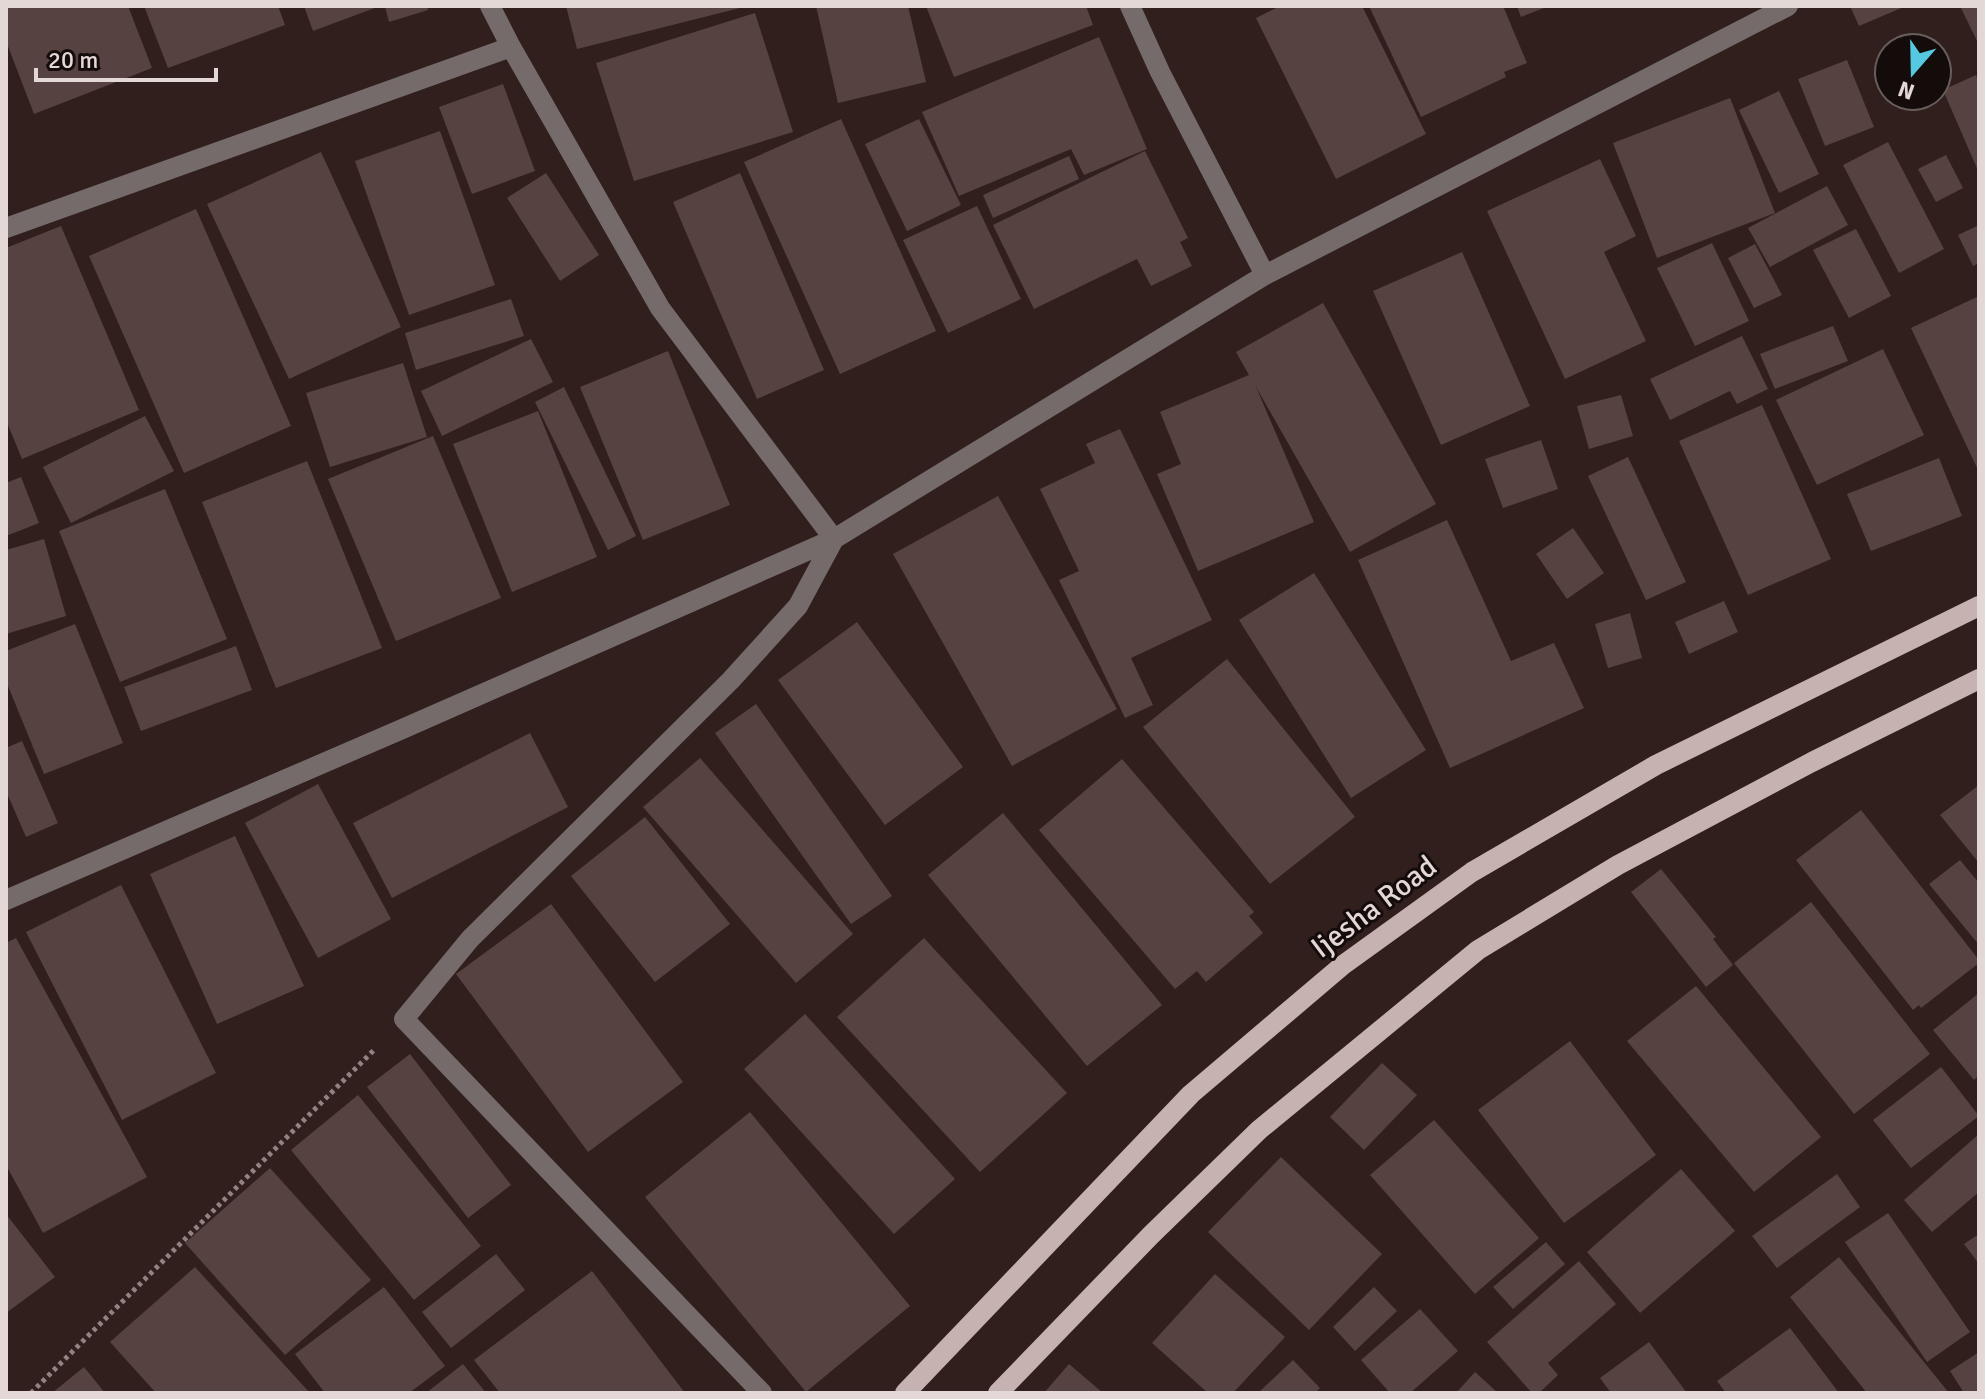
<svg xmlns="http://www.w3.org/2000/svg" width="1985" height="1399" font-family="Signika,sans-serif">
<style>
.building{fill:#564241}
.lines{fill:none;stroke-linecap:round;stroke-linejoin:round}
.path{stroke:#928382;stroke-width:5;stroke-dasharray:4 4;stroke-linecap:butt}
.minor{stroke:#756b6a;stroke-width:20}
.major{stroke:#c6b2b0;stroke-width:20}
.labels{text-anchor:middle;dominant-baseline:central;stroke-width:6;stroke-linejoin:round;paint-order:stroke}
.street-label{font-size:30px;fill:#e4d8d6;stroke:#140c0b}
</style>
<rect width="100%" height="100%" fill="#311f1e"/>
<!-- building -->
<path class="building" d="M 6,6 L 128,6 L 152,68 L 34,114 L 6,41 Z
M 144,6 L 278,6 L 285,25 L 168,68 Z
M 304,6 L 380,6 L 313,31 Z
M 385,6 L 427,6 L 428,10 L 389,22 Z
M 566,6 L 744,6 L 744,7 L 577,49 Z
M 816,6 L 908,6 L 926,82 L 838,103 Z
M 926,6 L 1086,6 L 1093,25 L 954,77 Z
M 1280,6 L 1362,6 L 1426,134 L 1336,179 L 1256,18 Z
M 1369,6 L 1503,6 L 1527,63 L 1504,72 L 1506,77 L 1421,117 Z
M 1517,6 L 1549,6 L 1521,17 Z
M 1850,6 L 1906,6 L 1859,26 Z
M 1960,6 L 1979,6 L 1979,45 Z
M 755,13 L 793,132 L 634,181 L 596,63 Z
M 1099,37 L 1147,149 L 1084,175 L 1071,149 L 959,196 L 922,112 Z
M 1889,59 L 1889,91 L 1878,63 Z
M 1847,60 L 1874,127 L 1825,146 L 1798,79 Z
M 1976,75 L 1979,83 L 1979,173 L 1943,90 Z
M 503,84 L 535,171 L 472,194 L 439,107 Z
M 1779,91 L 1819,174 L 1779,193 L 1739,110 Z
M 1730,98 L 1775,213 L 1657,258 L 1613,143 Z
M 841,119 L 936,331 L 840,374 L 744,162 Z
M 919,119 L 961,205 L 907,231 L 865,144 Z
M 440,131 L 495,285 L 409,315 L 355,161 Z
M 1888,142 L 1944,249 L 1899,273 L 1843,165 Z
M 1145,151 L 1188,238 L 1180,242 L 1192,266 L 1151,286 L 1137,259 L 1034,309 L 993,225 Z
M 321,152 L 401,327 L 289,379 L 207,204 Z
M 1946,155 L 1963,188 L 1936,202 L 1918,169 Z
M 1069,156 L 1079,179 L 993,218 L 983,195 Z
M 1600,159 L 1636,236 L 1604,252 L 1646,341 L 1565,379 L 1487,211 Z
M 546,173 L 599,255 L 560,281 L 507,198 Z
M 740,173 L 824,370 L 757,399 L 673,202 Z
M 1827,186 L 1848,225 L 1770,267 L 1748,228 Z
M 977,206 L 1021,299 L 948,333 L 903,240 Z
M 196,209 L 291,426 L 184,473 L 89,256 Z
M 1979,225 L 1979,263 L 1973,266 L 1958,235 Z
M 61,226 L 139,410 L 22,459 L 6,420 L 6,248 Z
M 1856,229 L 1891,296 L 1849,318 L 1813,250 Z
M 1712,243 L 1749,321 L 1695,346 L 1657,268 Z
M 1755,244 L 1782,295 L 1754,308 L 1728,258 Z
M 1462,252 L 1530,406 L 1441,445 L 1373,291 Z
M 1979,296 L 1979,472 L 1911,328 Z
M 511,299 L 524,336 L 416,370 L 405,333 Z
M 1323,303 L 1436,504 L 1350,552 L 1256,387 L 1314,522 L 1198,571 L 1157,474 L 1181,464 L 1160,412 L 1249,375 L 1236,352 Z
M 1833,326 L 1848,361 L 1775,389 L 1760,354 Z
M 1742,336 L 1768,389 L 1737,404 L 1730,391 L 1670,420 L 1650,379 Z
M 531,339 L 553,382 L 442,436 L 421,391 Z
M 1883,349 L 1924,435 L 1817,485 L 1776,400 Z
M 668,351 L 730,505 L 643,540 L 580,387 Z
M 403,363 L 427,437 L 330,467 L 306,393 Z
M 564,387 L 636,536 L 608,550 L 535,402 Z
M 1621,395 L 1633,436 L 1589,449 L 1577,406 Z
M 1762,405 L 1831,559 L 1748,595 L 1679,441 Z
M 538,411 L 597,557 L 512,592 L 453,444 Z
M 145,416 L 174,471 L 71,523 L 43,467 Z
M 1120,429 L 1212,620 L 1131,658 L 1153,705 L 1125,718 L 1059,580 L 1079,571 L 1040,489 L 1095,463 L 1086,444 Z
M 433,436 L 501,598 L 396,641 L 328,479 Z
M 1541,440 L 1558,489 L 1503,508 L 1485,459 Z
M 1628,457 L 1686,582 L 1646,600 L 1588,476 Z
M 1939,458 L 1962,516 L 1871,551 L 1847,494 Z
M 307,461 L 382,648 L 276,688 L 202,502 Z
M 21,477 L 39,523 L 6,536 L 6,483 Z
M 165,489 L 227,639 L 120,682 L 59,531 Z
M 998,496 L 1117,709 L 1012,766 L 893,554 Z
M 1447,520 L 1511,661 L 1554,643 L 1584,708 L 1450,768 L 1358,560 Z
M 1573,528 L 1604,573 L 1567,599 L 1536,554 Z
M 44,539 L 66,616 L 6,634 L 6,550 Z
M 1314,573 L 1426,750 L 1351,798 L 1239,620 Z
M 1724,601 L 1738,632 L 1689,654 L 1675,622 Z
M 1630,613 L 1642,658 L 1608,668 L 1595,624 Z
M 857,622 L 963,767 L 885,825 L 778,680 Z
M 75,624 L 123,743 L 44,774 L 6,681 L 6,651 Z
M 236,646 L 252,690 L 141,731 L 124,687 Z
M 1227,659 L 1355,817 L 1270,884 L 1143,727 Z
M 756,704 L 892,896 L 851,924 L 715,733 Z
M 530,733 L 568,807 L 392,898 L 353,823 Z
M 22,741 L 58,823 L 26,837 L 6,791 L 6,748 Z
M 700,758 L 853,934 L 796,983 L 643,807 Z
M 1122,759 L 1254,912 L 1249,916 L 1263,933 L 1206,982 L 1197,971 L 1175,989 L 1039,830 Z
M 318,784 L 391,919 L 318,958 L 245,823 Z
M 1979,785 L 1979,863 L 1940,815 Z
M 1861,810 L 1979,960 L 1979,963 L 1921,1008 L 1919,1005 L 1913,1010 L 1796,860 Z
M 1003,813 L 1162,1005 L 1087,1066 L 928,875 Z
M 645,817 L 730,924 L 655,982 L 571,876 Z
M 235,836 L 304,986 L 217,1024 L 150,874 Z
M 1960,860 L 1979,883 L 1979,945 L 1929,884 Z
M 1661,869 L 1716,937 L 1713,939 L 1733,965 L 1706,987 L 1631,892 Z
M 121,885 L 216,1073 L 122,1120 L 26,932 Z
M 1811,902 L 1930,1054 L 1854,1114 L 1734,963 Z
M 551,904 L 683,1082 L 588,1152 L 456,974 Z
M 16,938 L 147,1177 L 43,1233 L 6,1165 L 6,943 Z
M 924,938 L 1067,1093 L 980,1172 L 837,1017 Z
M 1696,986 L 1821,1137 L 1754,1192 L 1627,1041 Z
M 1979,993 L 1979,1075 L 1974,1080 L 1933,1030 Z
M 805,1014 L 955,1179 L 894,1234 L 744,1069 Z
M 1570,1041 L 1656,1155 L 1564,1223 L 1478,1110 Z
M 410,1054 L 511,1185 L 468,1218 L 367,1087 Z
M 1382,1063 L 1417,1095 L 1364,1150 L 1330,1117 Z
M 1941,1067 L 1979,1116 L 1911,1168 L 1873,1120 Z
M 358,1095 L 481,1246 L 414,1300 L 291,1150 Z
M 750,1112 L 910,1306 L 806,1392 L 645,1197 Z
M 1434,1120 L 1539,1238 L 1475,1294 L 1370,1175 Z
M 1979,1134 L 1979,1192 L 1932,1232 L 1904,1200 Z
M 1281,1157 L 1382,1254 L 1309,1330 L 1208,1232 Z
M 270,1168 L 371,1280 L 285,1355 L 185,1243 Z
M 1681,1169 L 1735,1231 L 1640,1313 L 1587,1252 Z
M 1837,1174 L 1860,1207 L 1777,1268 L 1752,1236 Z
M 1888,1213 L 1970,1332 L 1927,1362 L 1845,1242 Z
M 6,1214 L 55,1277 L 6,1313 Z
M 1979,1234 L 1979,1264 L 1964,1244 Z
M 1546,1242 L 1565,1264 L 1513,1309 L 1493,1287 Z
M 496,1254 L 525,1290 L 451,1348 L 422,1312 Z
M 1839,1257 L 1949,1393 L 1867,1393 L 1790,1297 Z
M 1579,1261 L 1616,1304 L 1548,1363 L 1558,1375 L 1539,1393 L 1532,1393 L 1487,1342 Z
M 195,1267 L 310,1393 L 156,1393 L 110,1342 Z
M 592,1271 L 685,1393 L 500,1393 L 474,1360 Z
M 1215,1274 L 1285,1337 L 1233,1393 L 1208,1393 L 1152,1343 Z
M 384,1287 L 445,1366 L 409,1393 L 325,1393 L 295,1354 Z
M 1374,1287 L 1397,1311 L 1355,1351 L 1333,1327 Z
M 1420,1309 L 1458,1351 L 1410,1393 L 1390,1393 L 1361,1360 Z
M 1790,1328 L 1839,1393 L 1726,1393 L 1717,1381 Z
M 1649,1342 L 1687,1393 L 1611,1393 L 1600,1378 Z
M 1979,1352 L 1979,1393 L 1964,1393 L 1950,1371 Z
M 1293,1360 L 1320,1388 L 1315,1393 L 1258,1393 Z
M 463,1364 L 486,1393 L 426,1393 Z
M 1069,1364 L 1103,1393 L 1044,1393 Z
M 84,1367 L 105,1393 L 52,1393 Z
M 1475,1372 L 1498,1393 L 1456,1393 Z"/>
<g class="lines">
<!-- path -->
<path class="path" d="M 31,1393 L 375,1049"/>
<!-- minor -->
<path class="minor" d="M 490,6 L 511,47 L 660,308 L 834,539 L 798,606 L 731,680 L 470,939 L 404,1019 L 762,1393
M 1130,6 L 1160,72 L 1265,275
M 6,228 L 511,47
M 6,900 L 400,730 L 834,539 L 1265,275 L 1788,6"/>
<!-- major -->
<path class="major" d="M 905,1393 L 1191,1094 L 1343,965 L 1472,872 L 1656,765 L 1979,606
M 998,1393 L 1151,1235 L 1259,1130 L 1478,950 L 1618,865 L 1812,762 L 1979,679"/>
</g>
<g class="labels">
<!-- street labels -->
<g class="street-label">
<text transform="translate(1374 907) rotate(-37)">Ijesha Road</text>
</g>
</g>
<!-- border -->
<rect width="1985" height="1399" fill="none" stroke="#e4d8d6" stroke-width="16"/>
<!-- north arrow -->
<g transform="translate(1913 72) rotate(200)"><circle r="38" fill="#140c0b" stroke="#675e5c" stroke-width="2"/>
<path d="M0-6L14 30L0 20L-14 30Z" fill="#56c9e1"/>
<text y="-12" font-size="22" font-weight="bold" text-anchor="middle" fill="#e4d8d6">N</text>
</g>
<!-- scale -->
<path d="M36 68v12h180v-12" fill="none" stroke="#e4d8d6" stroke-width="4"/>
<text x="48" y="68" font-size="24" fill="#e4d8d6" stroke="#140c0b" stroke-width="6" paint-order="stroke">20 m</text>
</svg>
